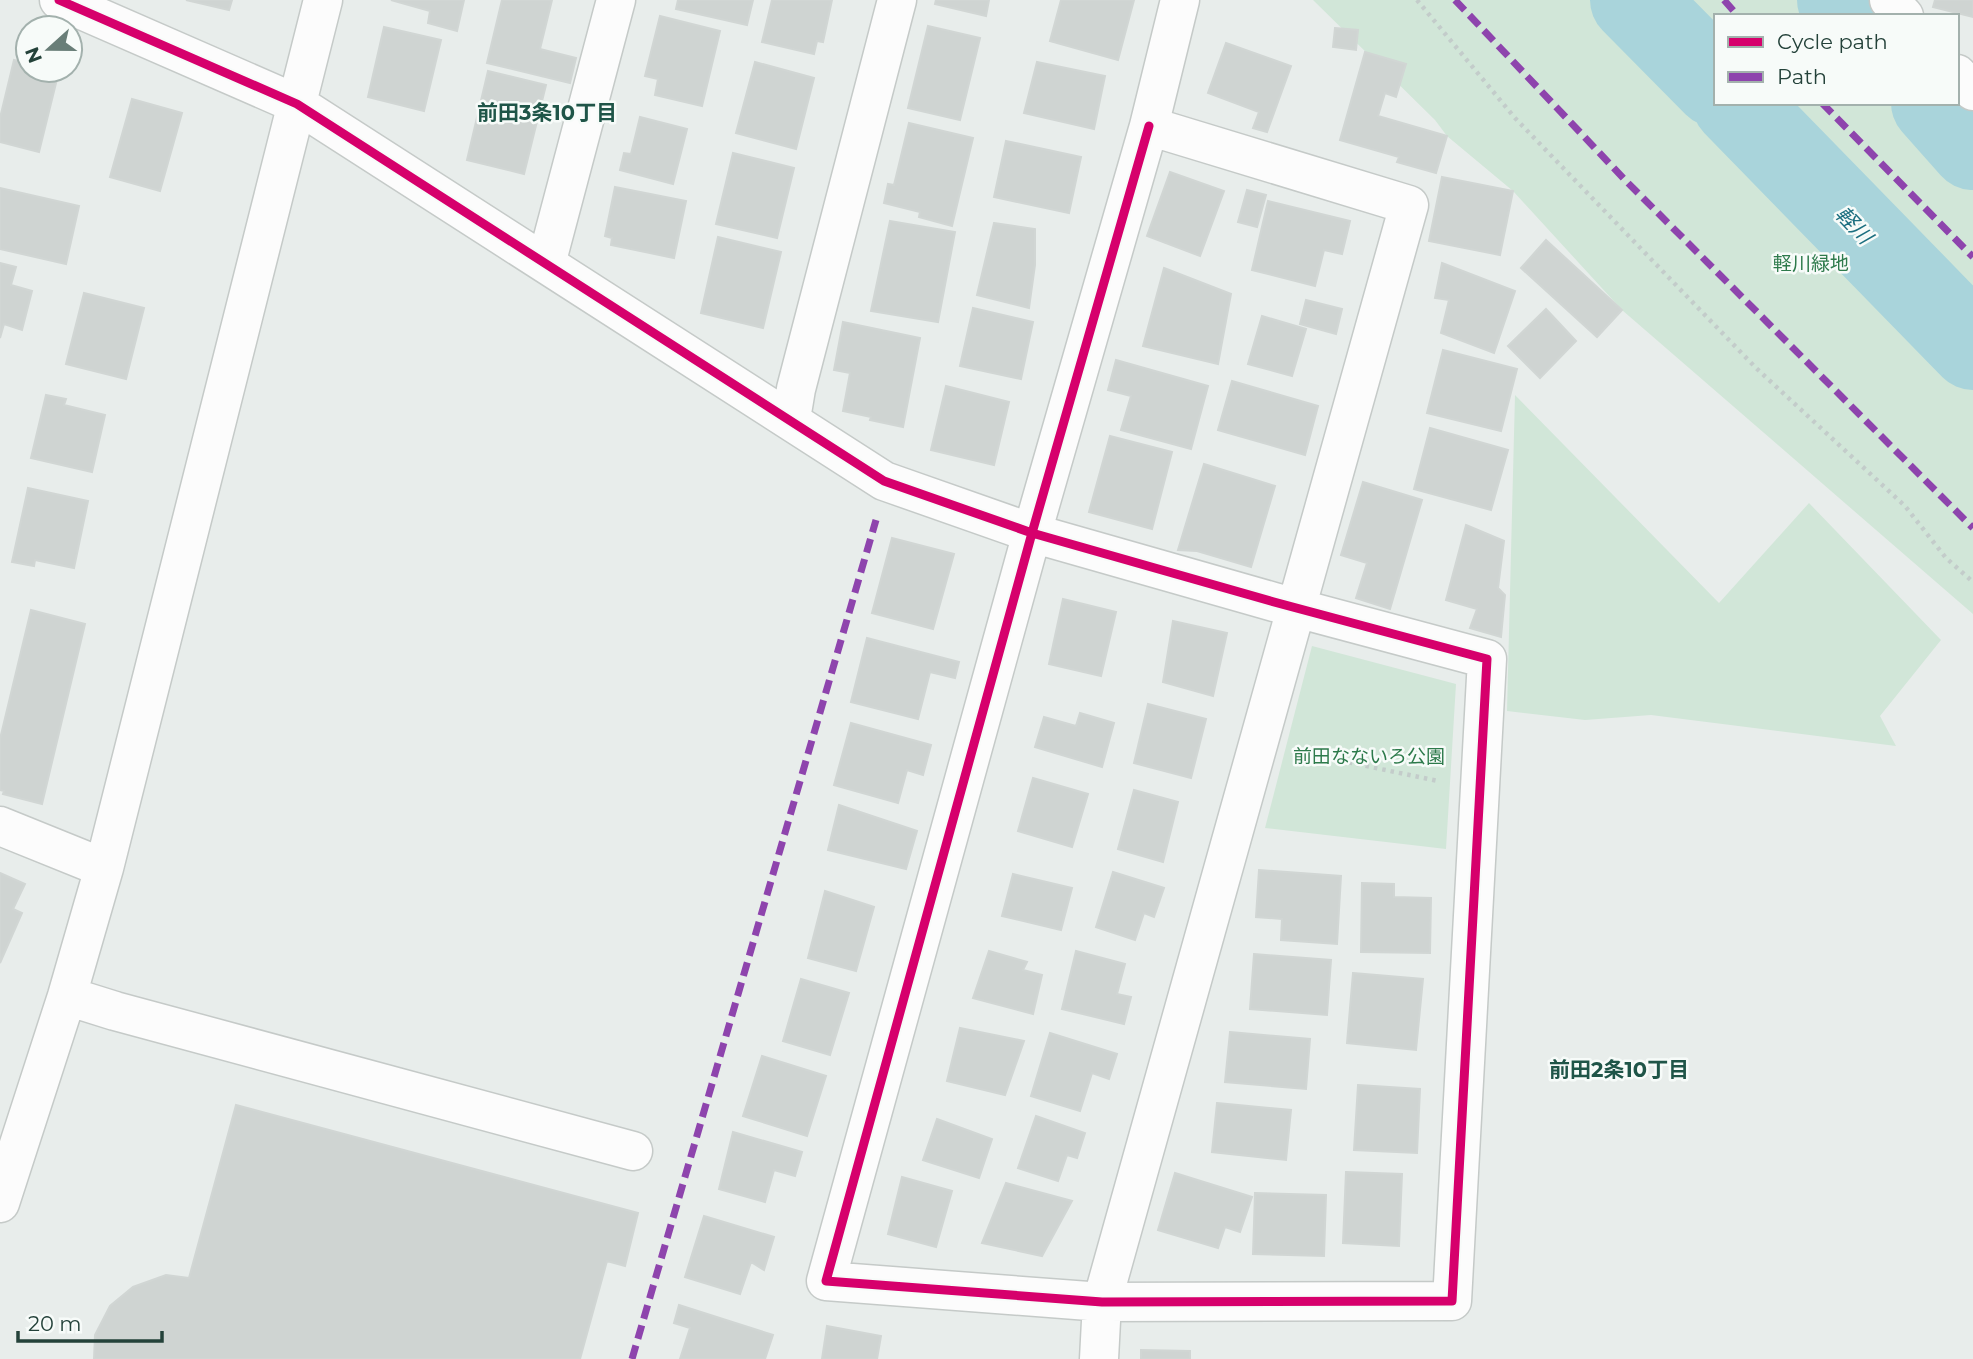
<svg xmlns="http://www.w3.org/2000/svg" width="1973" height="1359" font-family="Montserrat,'Noto Sans JP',sans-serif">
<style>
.green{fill:#d1e6d8}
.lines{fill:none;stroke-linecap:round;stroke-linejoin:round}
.river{stroke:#a9d4db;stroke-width:86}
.building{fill:#cfd4d2;stroke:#d1d6d4;stroke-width:2}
.minor-casing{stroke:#c5cac8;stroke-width:41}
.path{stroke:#c3ccca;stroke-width:4.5;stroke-dasharray:3.5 5;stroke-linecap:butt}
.minor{stroke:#fcfcfc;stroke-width:38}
.quiet{stroke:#8e44ad;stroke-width:7;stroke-dasharray:14 7;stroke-linecap:butt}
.cycleway-casing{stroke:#f7fbf9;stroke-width:13}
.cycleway{stroke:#d6006c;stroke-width:9}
.labels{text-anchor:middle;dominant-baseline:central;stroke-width:5;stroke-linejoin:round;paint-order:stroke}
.park-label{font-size:19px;fill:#2d7a4b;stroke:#f7fbf9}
.neighbourhood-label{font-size:21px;font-weight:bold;fill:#1f5548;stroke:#f7fbf9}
.water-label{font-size:21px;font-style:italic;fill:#1c6f80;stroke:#f7fbf9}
</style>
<rect width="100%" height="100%" fill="#e8edeb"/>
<!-- green -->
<path class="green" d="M 1313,0 L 1855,0 L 1870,16 L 1716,16 L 1716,103 L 1949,103 L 1973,130 L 1973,614 L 1622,310 L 1513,191 L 1447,136 L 1435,120 Z
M 1515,395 L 1719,603 L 1809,503 L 1941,640 L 1880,716 L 1896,746 L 1651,715 L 1585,720 L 1507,711 Z
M 1312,646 L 1456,684 L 1446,849 L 1265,828 Z"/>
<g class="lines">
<!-- river -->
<path class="river" d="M 1633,0 L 1716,84
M 1840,0 L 1854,16
M 1735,103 L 1973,347
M 1934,103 L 1973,147"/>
</g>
<!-- building -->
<path class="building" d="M 186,0 L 232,0 L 229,10 Z
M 391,0 L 464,0 L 457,31 L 428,23 L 430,11 Z
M 502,0 L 552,0 L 540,49 L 576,58 L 570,83 L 487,63 Z
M 678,0 L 753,0 L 747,25 L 676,9 Z
M 772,0 L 832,0 L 823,42 L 817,41 L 814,54 L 762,42 Z
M 936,0 L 989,0 L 986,16 L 935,4 Z
M 1061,0 L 1134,0 L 1118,60 L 1050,41 Z
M 1935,0 L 1973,0 L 1973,17 L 1933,7 Z
M 660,16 L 720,31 L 702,106 L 655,95 L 658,79 L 645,76 Z
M 928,26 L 980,38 L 960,120 L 908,108 Z
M 384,27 L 441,40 L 424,111 L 368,97 Z
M 1335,28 L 1358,30 L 1356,50 L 1333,47 Z
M 1226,43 L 1291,66 L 1267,132 L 1253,128 L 1259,112 L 1208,93 Z
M 1365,52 L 1406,64 L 1396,97 L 1385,93 L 1378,116 L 1447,136 L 1436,173 L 1397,162 L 1399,157 L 1340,140 Z
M 14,60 L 28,63 L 28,70 L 59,71 L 39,152 L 0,142 L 0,118 Z
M 755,62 L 814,78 L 796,149 L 736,133 Z
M 1037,62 L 1105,76 L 1094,129 L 1024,113 Z
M 488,71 L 546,85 L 524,174 L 467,160 Z
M 132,99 L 182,113 L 160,191 L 110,177 Z
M 640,117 L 687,129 L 673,184 L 620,170 L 624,153 L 631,154 Z
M 909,123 L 973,138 L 952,226 L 919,217 L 920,212 L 884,203 L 888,184 L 894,185 Z
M 1006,141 L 1081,157 L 1069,213 L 994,197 Z
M 733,153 L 794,168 L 777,238 L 716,224 Z
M 1170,172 L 1224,191 L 1200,256 L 1147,236 Z
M 1442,177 L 1513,191 L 1500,255 L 1429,241 Z
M 615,187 L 686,201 L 674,258 L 611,245 L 612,238 L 605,236 Z
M 0,188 L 79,206 L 66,264 L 0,249 Z
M 1247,190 L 1266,195 L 1257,227 L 1238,222 Z
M 1268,201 L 1350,221 L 1342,254 L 1324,250 L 1315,286 L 1252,270 Z
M 890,221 L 955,232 L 938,322 L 871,311 Z
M 994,223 L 1035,229 L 1035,265 L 1029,308 L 977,295 Z
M 718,237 L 781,252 L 763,328 L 701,313 Z
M 1546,240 L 1622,310 L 1597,337 L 1521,268 Z
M 0,263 L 16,267 L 11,285 L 32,291 L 22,330 L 4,324 L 0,338 Z
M 1442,263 L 1515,291 L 1494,353 L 1441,333 L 1449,300 L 1435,298 Z
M 1164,268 L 1231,294 L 1218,364 L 1143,346 Z
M 84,293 L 144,308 L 126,379 L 66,364 Z
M 1306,300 L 1342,309 L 1336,334 L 1300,324 Z
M 973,308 L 1033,322 L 1021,379 L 960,366 Z
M 1546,309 L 1576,341 L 1540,378 L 1508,346 Z
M 1262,316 L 1306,329 L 1292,376 L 1248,364 Z
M 843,322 L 920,338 L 903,427 L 870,420 L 871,417 L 843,411 L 850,373 L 834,370 Z
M 1443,350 L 1517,369 L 1501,431 L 1427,413 Z
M 1116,360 L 1208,386 L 1191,449 L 1121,430 L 1131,396 L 1108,390 Z
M 1232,381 L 1318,406 L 1305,455 L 1218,430 Z
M 946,386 L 1009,402 L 994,465 L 931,450 Z
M 46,395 L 66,399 L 64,405 L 105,415 L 92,472 L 31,458 Z
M 1430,428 L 1508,450 L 1491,510 L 1414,489 Z
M 1110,436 L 1172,452 L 1152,529 L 1089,512 Z
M 1204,464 L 1275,486 L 1251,567 L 1197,551 L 1178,550 Z
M 1363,482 L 1422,500 L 1390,609 L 1356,598 L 1367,563 L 1341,555 Z
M 28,488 L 88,501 L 74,568 L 35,560 L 34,566 L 12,562 Z
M 1466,525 L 1504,541 L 1498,588 L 1505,595 L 1501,637 L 1470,628 L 1477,609 L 1446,600 Z
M 892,538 L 954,554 L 933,629 L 872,613 Z
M 1063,599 L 1116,612 L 1101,676 L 1049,664 Z
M 31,610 L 85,624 L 42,804 L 3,794 L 4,791 L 0,790 L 0,739 Z
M 1173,621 L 1227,633 L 1213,696 L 1163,682 Z
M 867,638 L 959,662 L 955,678 L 930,672 L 918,719 L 851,702 Z
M 1148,704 L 1206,719 L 1191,778 L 1134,763 Z
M 1080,713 L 1114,723 L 1102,767 L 1035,747 L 1044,717 L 1076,726 Z
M 851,723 L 931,745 L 923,775 L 907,770 L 898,803 L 834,785 Z
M 1033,778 L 1088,794 L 1072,847 L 1018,831 Z
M 1134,790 L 1178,802 L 1163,862 L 1118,849 Z
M 839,805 L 917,831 L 906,869 L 828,850 Z
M 1259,870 L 1341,876 L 1337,944 L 1281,940 L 1282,919 L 1256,917 Z
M 1113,872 L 1164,888 L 1154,917 L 1144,913 L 1135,940 L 1096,927 Z
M 0,873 L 25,884 L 13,909 L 22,913 L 0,963 Z
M 1013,874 L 1072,888 L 1061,930 L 1002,916 Z
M 1362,883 L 1394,884 L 1394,897 L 1431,898 L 1430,953 L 1361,952 Z
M 825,891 L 874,907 L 856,971 L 808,958 Z
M 989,951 L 1027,962 L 1023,970 L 1042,975 L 1033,1014 L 973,998 Z
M 1076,951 L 1125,964 L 1117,994 L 1131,997 L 1124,1024 L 1062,1009 Z
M 1254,954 L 1331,960 L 1327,1015 L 1250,1009 Z
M 1353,973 L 1423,979 L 1416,1050 L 1347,1043 Z
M 801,979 L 849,993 L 830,1055 L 783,1041 Z
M 960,1028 L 1024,1041 L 1005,1095 L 947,1081 Z
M 1230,1032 L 1310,1039 L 1306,1089 L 1225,1082 Z
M 1050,1033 L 1117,1054 L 1109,1079 L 1092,1073 L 1080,1111 L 1031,1096 Z
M 762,1056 L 826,1076 L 807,1136 L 743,1116 Z
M 1358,1085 L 1420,1089 L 1417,1153 L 1354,1150 Z
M 1217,1103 L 1291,1110 L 1286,1160 L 1212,1152 Z
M 236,1105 L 638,1213 L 625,1266 L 607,1261 L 580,1359 L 94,1359 L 95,1335 L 110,1306 L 133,1287 L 166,1275 L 189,1278 Z
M 1036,1116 L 1085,1133 L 1077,1158 L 1067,1155 L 1058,1181 L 1018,1168 Z
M 937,1119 L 992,1139 L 979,1178 L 923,1160 Z
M 733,1132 L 802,1152 L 795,1176 L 774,1170 L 765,1202 L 719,1189 Z
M 1346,1172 L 1402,1174 L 1399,1246 L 1343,1243 Z
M 1175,1173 L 1252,1197 L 1240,1232 L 1225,1227 L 1218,1248 L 1158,1230 Z
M 902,1177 L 952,1191 L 936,1247 L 888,1234 Z
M 1006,1183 L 1072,1201 L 1042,1256 L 982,1243 Z
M 1255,1193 L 1326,1195 L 1324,1256 L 1253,1254 Z
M 704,1216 L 774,1237 L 764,1270 L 751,1262 L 740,1294 L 685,1277 Z
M 679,1305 L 773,1335 L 765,1359 L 680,1359 L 690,1328 L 674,1323 Z
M 827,1326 L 881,1336 L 877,1359 L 822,1359 Z
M 1141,1350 L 1190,1351 L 1190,1359 L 1141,1359 Z"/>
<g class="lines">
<!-- minor casing -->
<g class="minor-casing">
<path id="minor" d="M 59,0 L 297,104 L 884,481 L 1032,533 L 1274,602 L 1487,659 L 1452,1301 L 1102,1302 L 826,1281 L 1032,533 L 1040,505 L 1149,126
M 1889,0 L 1904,16
M 1957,74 L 1973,91
M 546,264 L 616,0
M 791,419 L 796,389 L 897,0
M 0,826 L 104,868
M 67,996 L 115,1011 L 633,1151
M 0,1203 L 67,996 L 104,868 L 323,0
M 1099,1359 L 1102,1302 L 1409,205 L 1149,126 L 1180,0"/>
</g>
<!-- path -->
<path class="path" d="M 1417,0 L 1515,118 L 1756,368 L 1905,506 L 1946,558 L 1973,582
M 1299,752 L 1438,781"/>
<!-- minor -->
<use href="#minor" class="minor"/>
<!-- quiet -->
<path class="quiet" d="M 1455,0 L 1627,182 L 1973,528
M 1724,0 L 1738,16
M 1822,103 L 1973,257
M 632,1359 L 876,520"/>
<!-- cycleway casing -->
<g class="cycleway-casing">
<path id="cycleway" d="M 59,0 L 297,104 L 884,481 L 1032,533 L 1274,602 L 1487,659 L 1452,1301 L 1102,1302 L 826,1281 L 1032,533 L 1040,505 L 1149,126"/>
</g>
<!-- cycleway -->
<use href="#cycleway" class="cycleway"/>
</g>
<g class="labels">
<!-- park labels -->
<g class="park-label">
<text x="1811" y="263">軽川緑地</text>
<text x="1369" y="756">前田なないろ公園</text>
</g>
<!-- neighbourhood labels -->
<g class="neighbourhood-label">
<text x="547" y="112">前田3条10丁目</text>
<text x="1619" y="1069">前田2条10丁目</text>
</g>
<!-- water labels -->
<g class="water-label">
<text transform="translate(1854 225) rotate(46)">軽川</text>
</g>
</g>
<!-- legend -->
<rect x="1714" y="14" width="245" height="91" fill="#f7fbf9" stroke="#a3b1ad" stroke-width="2"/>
<rect x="1728" y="37" width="35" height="10" fill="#d6006c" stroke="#a3b1ad" stroke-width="2"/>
<text x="1777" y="49" font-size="21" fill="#24423a">Cycle path</text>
<rect x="1728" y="72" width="35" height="10" fill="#8e44ad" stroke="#a3b1ad" stroke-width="2"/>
<text x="1777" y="84" font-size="21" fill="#24423a">Path</text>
<!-- north arrow -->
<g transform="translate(49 49) rotate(249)"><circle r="33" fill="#f7fbf9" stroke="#a3b1ad" stroke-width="2"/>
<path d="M0-5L12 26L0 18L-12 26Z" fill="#697e78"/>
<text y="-10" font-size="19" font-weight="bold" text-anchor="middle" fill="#24423a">N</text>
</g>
<!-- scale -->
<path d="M18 1331v10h144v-10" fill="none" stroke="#24423a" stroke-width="3.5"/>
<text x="28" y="1331" font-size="21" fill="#24423a" stroke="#f7fbf9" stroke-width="5" paint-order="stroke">20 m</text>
</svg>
